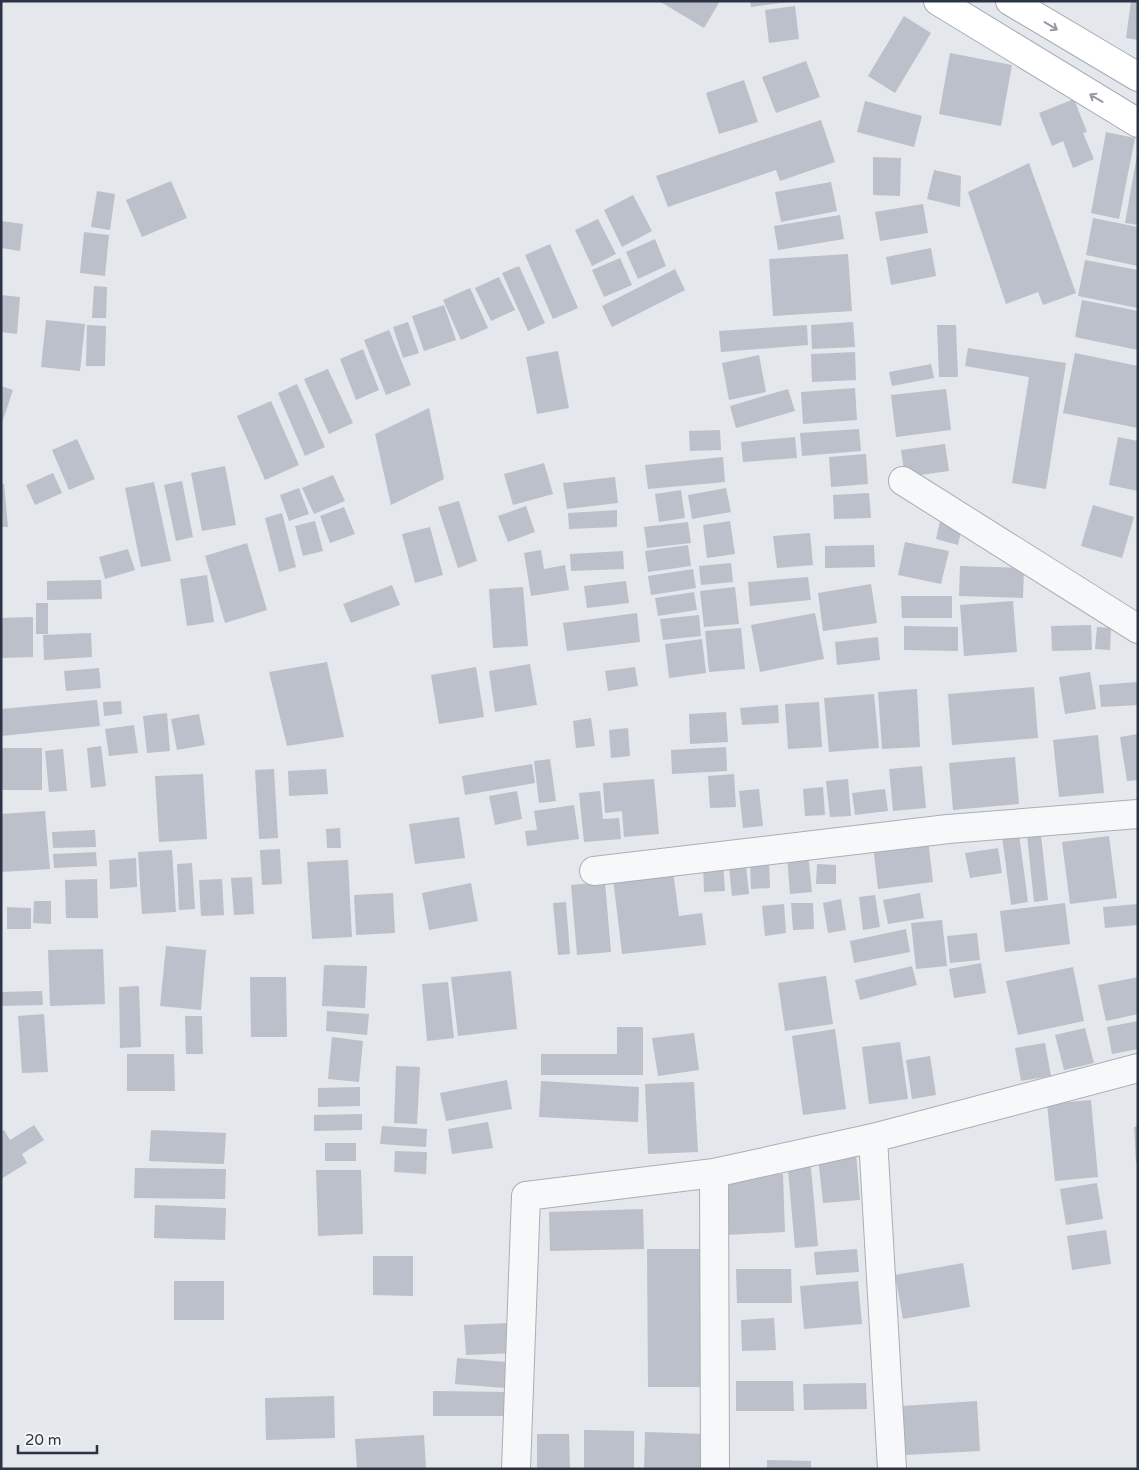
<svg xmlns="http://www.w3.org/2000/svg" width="1139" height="1470" font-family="'Varela Round',sans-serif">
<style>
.building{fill:#bbc0ca}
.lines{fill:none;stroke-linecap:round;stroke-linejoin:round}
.minor-casing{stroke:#a9aeb7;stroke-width:30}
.major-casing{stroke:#a3abb8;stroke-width:30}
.minor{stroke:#f7f8fa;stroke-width:28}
.major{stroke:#fff;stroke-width:28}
.oneway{stroke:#959aa2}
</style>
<rect width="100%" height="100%" fill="#e4e7ec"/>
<!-- building -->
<path class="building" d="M 659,1 L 720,1 L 704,28 Z
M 750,1 L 789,1 L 789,2 L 751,7 Z
M 1131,1 L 1138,1 L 1138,40 L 1126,38 Z
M 795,6 L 799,39 L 769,43 L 765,10 Z
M 904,16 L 931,33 L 895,93 L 868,76 Z
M 950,53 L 1012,65 L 1001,126 L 939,114 Z
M 806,61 L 820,97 L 776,113 L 762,77 Z
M 744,80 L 758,122 L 719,134 L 706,93 Z
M 1074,99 L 1087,132 L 1083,133 L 1094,159 L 1073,168 L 1063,141 L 1052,146 L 1039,113 Z
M 865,101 L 922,116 L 914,147 L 857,132 Z
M 821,120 L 835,162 L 780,181 L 776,170 L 668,207 L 656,176 Z
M 1106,132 L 1135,138 L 1119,219 L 1091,213 Z
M 1137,155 L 1138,155 L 1138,225 L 1125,223 Z
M 873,157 L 901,158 L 900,196 L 873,195 Z
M 1029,163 L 1076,293 L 1043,305 L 1038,292 L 1006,304 L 968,192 Z
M 934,170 L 961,176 L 960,207 L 927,199 Z
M 171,181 L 187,218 L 142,237 L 126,200 Z
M 831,182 L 837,211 L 781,222 L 775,192 Z
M 97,191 L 115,194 L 110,230 L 91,227 Z
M 633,195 L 652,231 L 622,247 L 604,210 Z
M 923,204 L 928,233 L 880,241 L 875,212 Z
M 840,215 L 844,239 L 778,250 L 774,226 Z
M 1093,218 L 1138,227 L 1138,266 L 1086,255 Z
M 598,219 L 616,254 L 592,266 L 575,230 Z
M 1,221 L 23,224 L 20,251 L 1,248 Z
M 84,232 L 109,235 L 105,276 L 80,273 Z
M 655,239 L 666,266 L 638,279 L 626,252 Z
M 550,244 L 578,308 L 553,319 L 525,255 Z
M 931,248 L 936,276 L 891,285 L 886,257 Z
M 848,254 L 852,311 L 773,316 L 769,259 Z
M 620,258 L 632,285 L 604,297 L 592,270 Z
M 1085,260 L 1138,270 L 1138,308 L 1078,296 Z
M 519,266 L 545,323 L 528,331 L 502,273 Z
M 675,269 L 685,290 L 612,327 L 602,306 Z
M 499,277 L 515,310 L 491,321 L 475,288 Z
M 94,286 L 107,287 L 106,318 L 92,318 Z
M 470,288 L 488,328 L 461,340 L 443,300 Z
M 1,295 L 20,297 L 17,334 L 1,332 Z
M 1082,300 L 1138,311 L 1138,350 L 1075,337 Z
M 444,305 L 456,340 L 424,351 L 412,316 Z
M 46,320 L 85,324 L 80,371 L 41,367 Z
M 408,322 L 419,353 L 403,358 L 393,327 Z
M 853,322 L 855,347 L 812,349 L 811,325 Z
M 87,325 L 106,326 L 105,366 L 86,366 Z
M 807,325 L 808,345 L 721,352 L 719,331 Z
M 937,325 L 956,325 L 958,377 L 939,377 Z
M 389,330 L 411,385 L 386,395 L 364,340 Z
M 968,348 L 1066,363 L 1046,489 L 1012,483 L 1029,377 L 965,366 Z
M 363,349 L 379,390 L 356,400 L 340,359 Z
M 558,351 L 569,408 L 537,414 L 526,357 Z
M 855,352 L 856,380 L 812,382 L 811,354 Z
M 1075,353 L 1138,366 L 1138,428 L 1063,413 Z
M 759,355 L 766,392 L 729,400 L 722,363 Z
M 931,364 L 934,378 L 892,386 L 889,372 Z
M 328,369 L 353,423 L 329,434 L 304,379 Z
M 297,384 L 325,447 L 305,456 L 278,393 Z
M 1,386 L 13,390 L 2,423 L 1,423 Z
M 855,388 L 857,420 L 803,424 L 801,392 Z
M 788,389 L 795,411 L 736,428 L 730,406 Z
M 946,389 L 951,430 L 896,437 L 891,395 Z
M 271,401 L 299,465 L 265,480 L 237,416 Z
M 429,408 L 444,479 L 391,505 L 375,434 Z
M 859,429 L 861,451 L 802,456 L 800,433 Z
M 720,430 L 721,450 L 690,451 L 689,431 Z
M 795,437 L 797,458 L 743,462 L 741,442 Z
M 1118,437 L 1138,441 L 1138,491 L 1109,485 Z
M 77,439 L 95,479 L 69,490 L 52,450 Z
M 945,444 L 949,471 L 905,477 L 901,450 Z
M 866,454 L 868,484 L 831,487 L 829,457 Z
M 723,457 L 725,482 L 648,489 L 645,465 Z
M 544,463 L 553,494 L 513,505 L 504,474 Z
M 225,466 L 236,525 L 202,531 L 191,473 Z
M 53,473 L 62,493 L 35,505 L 26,485 Z
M 333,475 L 345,501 L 314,514 L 302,488 Z
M 615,477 L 618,503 L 567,509 L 563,483 Z
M 182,481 L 193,537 L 176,541 L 164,485 Z
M 154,482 L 171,561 L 141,567 L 125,488 Z
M 1,484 L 4,484 L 8,527 L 1,527 Z
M 299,488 L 309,514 L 289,521 L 280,495 Z
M 726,488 L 731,512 L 692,519 L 688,495 Z
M 681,490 L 685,518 L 659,522 L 655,494 Z
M 869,493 L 871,518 L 834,519 L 833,495 Z
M 459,501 L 477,561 L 458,568 L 438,507 Z
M 1093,505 L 1134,517 L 1122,558 L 1081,546 Z
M 526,506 L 535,532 L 508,542 L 498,516 Z
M 344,507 L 355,534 L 330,543 L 320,516 Z
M 617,510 L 617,527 L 569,529 L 568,513 Z
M 282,513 L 296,567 L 279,572 L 265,518 Z
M 315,521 L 323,551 L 303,556 L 295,526 Z
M 730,521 L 735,554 L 707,558 L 703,525 Z
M 940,521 L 962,527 L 958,545 L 936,539 Z
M 688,522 L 691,543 L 647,548 L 644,527 Z
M 430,527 L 443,575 L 415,583 L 402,534 Z
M 810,533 L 813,565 L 777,568 L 773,536 Z
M 905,542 L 949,551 L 941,584 L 898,575 Z
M 247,543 L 267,610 L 225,623 L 205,556 Z
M 688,545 L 691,566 L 648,572 L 645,551 Z
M 874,545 L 875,567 L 825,568 L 825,546 Z
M 128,549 L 135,570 L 105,579 L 99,557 Z
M 541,550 L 544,569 L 565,565 L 569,590 L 531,596 L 524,553 Z
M 623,551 L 624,569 L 571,571 L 570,554 Z
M 731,563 L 733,582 L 701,585 L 699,566 Z
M 960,566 L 1024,568 L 1023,598 L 959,596 Z
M 693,569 L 696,588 L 651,595 L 648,576 Z
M 207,575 L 214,622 L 187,626 L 180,579 Z
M 808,577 L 811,600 L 750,606 L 748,582 Z
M 101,580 L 102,599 L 47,600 L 47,581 Z
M 626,581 L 629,603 L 587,608 L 584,586 Z
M 871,584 L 877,623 L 823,631 L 818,593 Z
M 392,585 L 400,605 L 351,623 L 343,604 Z
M 523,587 L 528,646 L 493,648 L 489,589 Z
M 735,587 L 739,624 L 704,627 L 700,591 Z
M 694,592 L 697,610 L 658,616 L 655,598 Z
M 901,596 L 952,596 L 952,618 L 902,618 Z
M 1013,601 L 1017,652 L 964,656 L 960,605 Z
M 36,603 L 48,603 L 48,634 L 36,634 Z
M 637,613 L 640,642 L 567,651 L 563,623 Z
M 815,613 L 824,659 L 760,672 L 751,625 Z
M 699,615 L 701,636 L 663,640 L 660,619 Z
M 33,617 L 33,657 L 1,658 L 1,618 Z
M 1091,625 L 1092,650 L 1052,651 L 1051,626 Z
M 904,626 L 958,627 L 958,651 L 904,650 Z
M 1097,627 L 1111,628 L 1110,650 L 1095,649 Z
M 741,628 L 745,669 L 709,672 L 705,631 Z
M 91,633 L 92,657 L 44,660 L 43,635 Z
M 878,637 L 880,660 L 837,665 L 835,642 Z
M 702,639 L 706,673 L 669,678 L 665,644 Z
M 327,662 L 344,737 L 287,746 L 269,672 Z
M 530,664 L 537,705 L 495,712 L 489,671 Z
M 476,667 L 484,717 L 439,724 L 431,675 Z
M 635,667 L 638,686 L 608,691 L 605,671 Z
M 99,668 L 101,688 L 66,691 L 64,671 Z
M 1090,672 L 1096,709 L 1065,714 L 1059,677 Z
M 1137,682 L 1138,705 L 1101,707 L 1099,685 Z
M 1034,687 L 1038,738 L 952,745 L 948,694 Z
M 917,689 L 920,747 L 882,749 L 878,692 Z
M 874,694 L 879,748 L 829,752 L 824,698 Z
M 97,700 L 100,726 L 1,736 L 1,709 Z
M 121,701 L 122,714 L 104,716 L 103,702 Z
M 819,702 L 822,747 L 788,749 L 785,704 Z
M 778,705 L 779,723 L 742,725 L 740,708 Z
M 726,712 L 728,742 L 690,744 L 689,714 Z
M 167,713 L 170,751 L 147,753 L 143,716 Z
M 199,714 L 205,745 L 177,750 L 171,719 Z
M 591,718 L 595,746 L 576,748 L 573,721 Z
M 134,725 L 138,753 L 109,756 L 105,729 Z
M 628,728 L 630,756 L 611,758 L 609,730 Z
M 1138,734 L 1138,780 L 1127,781 L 1120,737 Z
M 1098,735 L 1104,793 L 1059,797 L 1053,740 Z
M 101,746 L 106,786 L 91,788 L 87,748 Z
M 726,747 L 727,771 L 672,774 L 671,750 Z
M 1,748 L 42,748 L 42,790 L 1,790 Z
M 63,749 L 67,791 L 49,792 L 45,751 Z
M 1015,757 L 1019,804 L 953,810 L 949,763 Z
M 550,759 L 556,801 L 539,803 L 534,761 Z
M 532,764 L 535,783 L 465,795 L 462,776 Z
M 922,766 L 926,808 L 893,811 L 889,769 Z
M 274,769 L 278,838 L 259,839 L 255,770 Z
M 326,769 L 328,794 L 289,796 L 288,771 Z
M 203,774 L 207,839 L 159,842 L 155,776 Z
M 734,774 L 736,807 L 710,808 L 708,776 Z
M 654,779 L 659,834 L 624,837 L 622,811 L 605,813 L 603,783 Z
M 848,779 L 851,816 L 830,817 L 826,781 Z
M 823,787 L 825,815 L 805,816 L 803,789 Z
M 759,789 L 763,826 L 743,828 L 739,791 Z
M 885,789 L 888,811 L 855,815 L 852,793 Z
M 517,791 L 522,819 L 495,825 L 489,796 Z
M 600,791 L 603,819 L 619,818 L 621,839 L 584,842 L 579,793 Z
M 574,805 L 579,839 L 527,846 L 525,831 L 537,830 L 534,811 Z
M 45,811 L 50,869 L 1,872 L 1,814 Z
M 459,817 L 465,858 L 415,864 L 409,824 Z
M 340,828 L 341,848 L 327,848 L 326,829 Z
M 95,830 L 96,847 L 53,848 L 52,832 Z
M 1019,834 L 1028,902 L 1011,905 L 1002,836 Z
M 1041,835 L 1048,900 L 1034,902 L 1027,836 Z
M 1109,836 L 1117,898 L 1070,904 L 1062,842 Z
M 928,839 L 933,882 L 878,889 L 873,845 Z
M 998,848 L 1002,873 L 970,878 L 965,853 Z
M 280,849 L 282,884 L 262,885 L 260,850 Z
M 172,850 L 176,912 L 142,914 L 138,852 Z
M 96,852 L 97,866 L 54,868 L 53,854 Z
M 808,854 L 812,892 L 790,894 L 787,856 Z
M 745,856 L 749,894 L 732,896 L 728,858 Z
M 136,858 L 137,887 L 110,889 L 109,860 Z
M 348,860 L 352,937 L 312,939 L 307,862 Z
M 723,862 L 725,891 L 704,892 L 703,863 Z
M 192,863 L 195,909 L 179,910 L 177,864 Z
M 769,863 L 770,888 L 751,889 L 750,864 Z
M 817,864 L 836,865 L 836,884 L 816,884 Z
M 673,871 L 679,916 L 702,913 L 706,945 L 622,954 L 613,878 Z
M 252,877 L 254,914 L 234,915 L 231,878 Z
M 97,879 L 98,918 L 66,918 L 65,880 Z
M 222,879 L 224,915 L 201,916 L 199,880 Z
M 605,882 L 611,952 L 577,955 L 571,885 Z
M 471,883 L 478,921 L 429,930 L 422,893 Z
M 393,893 L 395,933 L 356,935 L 354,895 Z
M 920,893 L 924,918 L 888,924 L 883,900 Z
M 875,895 L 880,927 L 863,930 L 859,897 Z
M 841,899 L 846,930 L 828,933 L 823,903 Z
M 34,901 L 51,901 L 51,924 L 33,923 Z
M 566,902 L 570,954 L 558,955 L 553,903 Z
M 791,903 L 813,903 L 814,929 L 793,930 Z
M 1065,903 L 1070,944 L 1005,952 L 1000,911 Z
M 784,904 L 786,933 L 765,936 L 762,906 Z
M 1138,904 L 1138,925 L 1105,928 L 1103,907 Z
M 7,907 L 31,908 L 31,929 L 7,929 Z
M 942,920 L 947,966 L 916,969 L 911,923 Z
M 906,929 L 910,952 L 854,963 L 850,941 Z
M 977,933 L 980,960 L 950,963 L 947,936 Z
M 166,946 L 206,950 L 201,1010 L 160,1006 Z
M 103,949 L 105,1004 L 50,1006 L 48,950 Z
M 981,963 L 986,993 L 954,998 L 949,969 Z
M 324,965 L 367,966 L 365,1008 L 322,1006 Z
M 912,966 L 917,985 L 860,1000 L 855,980 Z
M 1073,967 L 1084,1021 L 1018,1035 L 1006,981 Z
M 511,971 L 517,1029 L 458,1036 L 451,977 Z
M 826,976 L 833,1024 L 785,1031 L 778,983 Z
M 250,977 L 286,977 L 287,1037 L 251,1037 Z
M 1138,977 L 1138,1014 L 1106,1021 L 1098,985 Z
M 448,982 L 454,1038 L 427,1041 L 422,984 Z
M 139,986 L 141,1047 L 120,1048 L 119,987 Z
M 42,991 L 43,1005 L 1,1006 L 1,992 Z
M 327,1011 L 369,1014 L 367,1035 L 326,1031 Z
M 44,1014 L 48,1072 L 22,1073 L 18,1016 Z
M 185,1016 L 202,1016 L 203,1054 L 186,1054 Z
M 1138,1021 L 1138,1049 L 1112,1054 L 1107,1027 Z
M 617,1027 L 643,1027 L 643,1075 L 541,1075 L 541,1054 L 617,1054 Z
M 1085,1028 L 1094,1063 L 1064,1070 L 1055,1035 Z
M 835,1029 L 846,1109 L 803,1115 L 792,1036 Z
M 694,1033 L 699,1070 L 658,1076 L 652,1038 Z
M 332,1037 L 363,1041 L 359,1082 L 328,1079 Z
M 900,1042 L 908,1099 L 869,1104 L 862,1047 Z
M 1045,1043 L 1051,1076 L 1021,1081 L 1015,1048 Z
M 127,1054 L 174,1054 L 175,1091 L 127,1091 Z
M 930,1056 L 936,1095 L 912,1099 L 906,1060 Z
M 396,1066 L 420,1067 L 417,1124 L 394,1123 Z
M 507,1080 L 512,1109 L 446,1121 L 440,1093 Z
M 541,1081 L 639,1087 L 638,1122 L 539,1117 Z
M 694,1082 L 698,1152 L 648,1154 L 645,1084 Z
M 360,1087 L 360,1106 L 318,1107 L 318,1088 Z
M 1091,1100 L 1098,1177 L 1055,1181 L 1047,1104 Z
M 362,1114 L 362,1130 L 314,1131 L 314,1115 Z
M 488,1122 L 493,1148 L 452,1154 L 448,1129 Z
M 34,1125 L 44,1140 L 22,1154 L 27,1163 L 1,1179 L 1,1132 L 4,1130 L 10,1140 Z
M 382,1126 L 427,1129 L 426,1147 L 380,1144 Z
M 1138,1126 L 1138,1163 L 1136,1163 L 1134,1127 Z
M 151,1130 L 226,1133 L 224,1164 L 149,1161 Z
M 325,1143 L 356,1143 L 356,1161 L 325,1161 Z
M 395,1151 L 427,1152 L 426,1174 L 394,1172 Z
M 856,1153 L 860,1200 L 823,1203 L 818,1157 Z
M 810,1157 L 818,1246 L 795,1248 L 787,1159 Z
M 135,1168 L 226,1169 L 225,1199 L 134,1198 Z
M 316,1170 L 361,1170 L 363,1234 L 318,1236 Z
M 783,1174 L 785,1232 L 726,1235 L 723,1176 Z
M 1097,1183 L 1103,1219 L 1066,1225 L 1060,1189 Z
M 155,1205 L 226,1208 L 225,1240 L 154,1238 Z
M 643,1209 L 644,1249 L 550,1251 L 549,1212 Z
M 1106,1230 L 1111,1264 L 1072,1270 L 1067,1236 Z
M 647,1249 L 703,1249 L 704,1387 L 648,1387 Z
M 857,1249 L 859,1272 L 816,1275 L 814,1252 Z
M 373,1256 L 413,1256 L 413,1296 L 373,1295 Z
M 963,1263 L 970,1307 L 903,1319 L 895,1275 Z
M 736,1269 L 791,1269 L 792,1303 L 737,1303 Z
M 174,1281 L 224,1281 L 224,1320 L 174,1320 Z
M 858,1281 L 862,1324 L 804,1329 L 800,1286 Z
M 774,1318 L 776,1350 L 742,1351 L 741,1320 Z
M 512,1323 L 514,1353 L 466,1355 L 464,1325 Z
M 457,1358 L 507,1362 L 505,1388 L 455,1384 Z
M 736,1381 L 793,1381 L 794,1411 L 736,1411 Z
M 866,1383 L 867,1409 L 804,1410 L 803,1384 Z
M 433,1391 L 510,1392 L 510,1416 L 433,1416 Z
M 334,1396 L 335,1438 L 266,1440 L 265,1398 Z
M 977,1401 L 980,1451 L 905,1455 L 902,1406 Z
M 584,1430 L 634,1431 L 634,1469 L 584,1469 Z
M 645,1432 L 706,1434 L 705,1469 L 644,1469 Z
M 537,1434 L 569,1434 L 570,1468 L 537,1469 Z
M 424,1435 L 426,1469 L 357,1469 L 355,1439 Z
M 767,1460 L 811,1461 L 811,1469 L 767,1469 Z"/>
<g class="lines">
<!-- minor casing -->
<g class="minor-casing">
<path id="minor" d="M 903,481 L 1138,629
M 594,871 L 948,829 L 1138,814
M 873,1138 L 892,1469
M 714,1173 L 715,1469
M 516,1469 L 526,1196 L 714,1173 L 873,1138 L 1138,1068"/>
</g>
<!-- major casing -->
<g class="major-casing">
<path id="major" d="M 938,1 L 1138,123
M 1010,1 L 1138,77"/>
</g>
<!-- minor -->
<use href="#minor" class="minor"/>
<!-- major -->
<use href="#major" class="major"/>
</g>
<!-- one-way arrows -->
<defs><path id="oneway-shaft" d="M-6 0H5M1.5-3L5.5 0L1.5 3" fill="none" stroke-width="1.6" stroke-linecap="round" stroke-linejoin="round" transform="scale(1.25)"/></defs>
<g class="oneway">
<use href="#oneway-shaft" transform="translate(1051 26) rotate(31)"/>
<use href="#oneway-shaft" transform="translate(1096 98) rotate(-149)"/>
</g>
<!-- border -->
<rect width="1139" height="1470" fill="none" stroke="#2b3445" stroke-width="5"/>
<!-- scale -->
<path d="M18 1445v8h79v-8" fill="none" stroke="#2b3445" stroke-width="2.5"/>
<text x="25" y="1445" font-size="15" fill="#2b3445" stroke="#f4f6f9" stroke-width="4" paint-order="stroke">20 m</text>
</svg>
